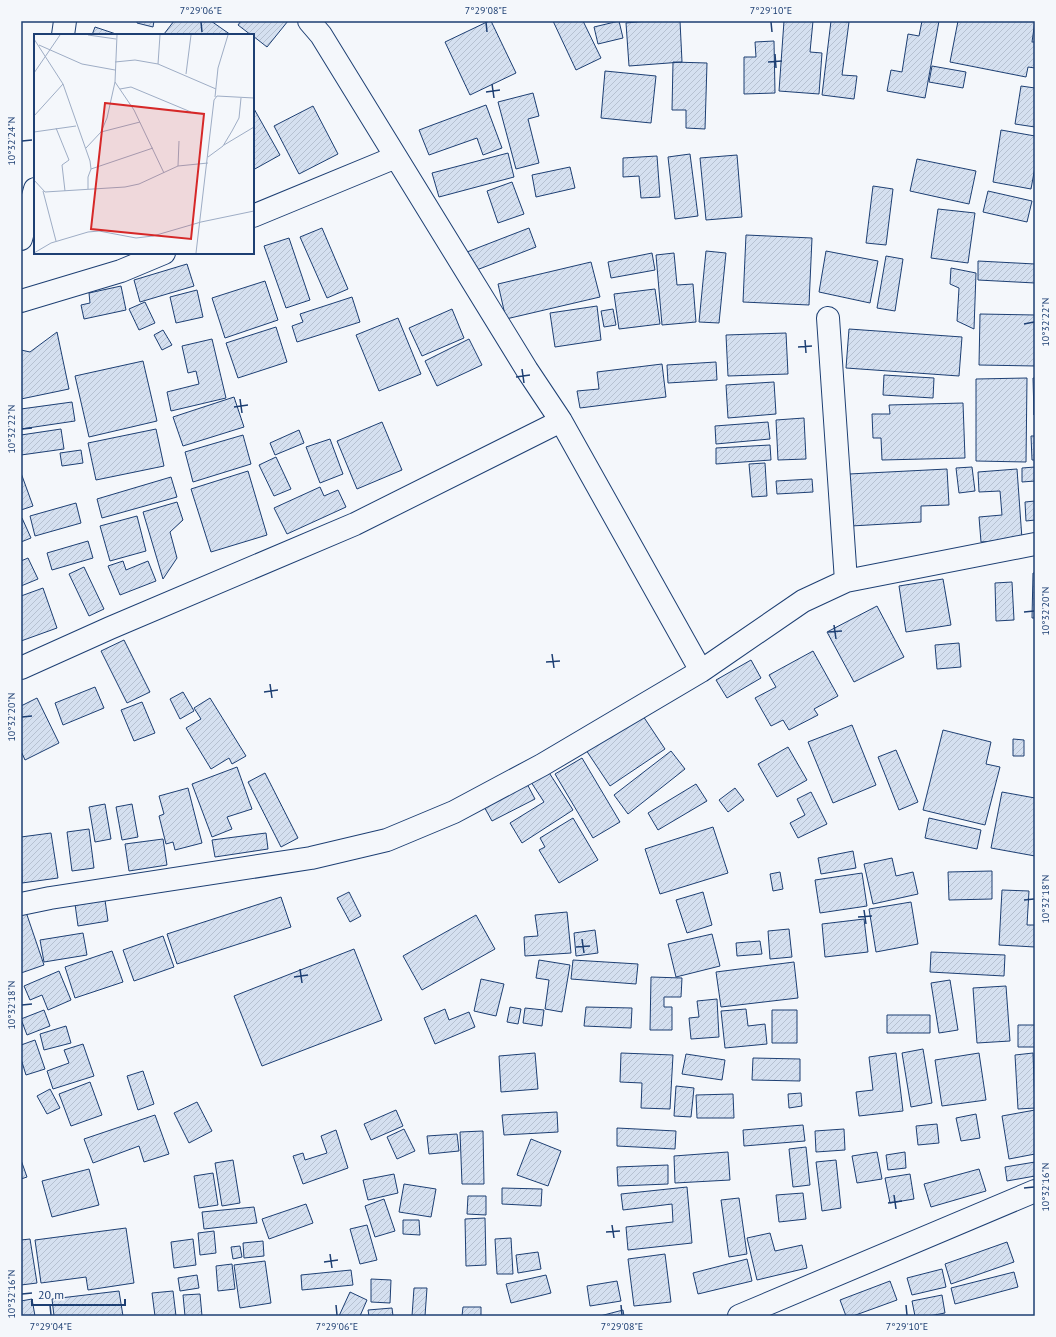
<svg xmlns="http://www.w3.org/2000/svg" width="1056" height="1337" font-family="'PT Sans',sans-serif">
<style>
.building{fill:url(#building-hatch);stroke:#1d3f73}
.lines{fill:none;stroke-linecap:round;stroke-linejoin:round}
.minor-casing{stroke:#1d3f73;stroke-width:24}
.minor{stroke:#f4f7fb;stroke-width:22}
.ticks{fill:none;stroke:#1d3f73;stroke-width:1.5}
.inset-road{fill:none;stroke:#9eadc5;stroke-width:1}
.view{fill:#d62828;fill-opacity:0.15;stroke:#d62828;stroke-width:2}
.inset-edge{fill:none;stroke:#1d3f73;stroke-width:2}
.neatline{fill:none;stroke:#1d3f73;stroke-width:1.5}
.ticks-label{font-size:10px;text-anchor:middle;fill:#1d3f73}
</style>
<defs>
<pattern id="building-hatch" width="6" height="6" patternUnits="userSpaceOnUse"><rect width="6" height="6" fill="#d5e0f0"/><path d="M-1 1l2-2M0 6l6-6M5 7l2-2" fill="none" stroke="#b6c1d1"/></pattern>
</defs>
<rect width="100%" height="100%" fill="#f4f7fb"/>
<!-- building -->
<path class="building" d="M 137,21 L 154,21 L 153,27 L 137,23 Z
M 174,21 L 211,21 L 231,35 L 166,35 L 164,34 Z
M 241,21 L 288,21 L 267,47 L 253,36 L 253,35 L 251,35 L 238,25 Z
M 489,21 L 491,21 L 516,73 L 470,95 L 445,42 Z
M 553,21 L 583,21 L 601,58 L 576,70 Z
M 619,21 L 623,38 L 598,44 L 594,27 Z
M 647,21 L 680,21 L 682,62 L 629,66 L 626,23 Z
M 784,21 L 813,21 L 810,52 L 822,53 L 819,94 L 779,91 Z
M 831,21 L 849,22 L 842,75 L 857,76 L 854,99 L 822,95 Z
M 922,21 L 939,21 L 925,98 L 887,91 L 891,70 L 902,72 L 908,34 L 919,36 Z
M 958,21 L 1035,21 L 1032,42 L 1035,42 L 1035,68 L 1028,67 L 1026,77 L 950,62 Z
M 95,27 L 119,35 L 92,35 Z
M 774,41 L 775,93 L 744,94 L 744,57 L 756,57 L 755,42 Z
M 673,62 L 707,63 L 705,129 L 686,128 L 686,110 L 672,110 Z
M 932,66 L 966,72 L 963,88 L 929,82 Z
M 605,71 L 656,76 L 651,123 L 601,118 Z
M 1021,86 L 1035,88 L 1035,127 L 1015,124 Z
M 533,93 L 539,116 L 528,119 L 539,163 L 516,169 L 498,102 Z
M 486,105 L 502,148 L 483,155 L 477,138 L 429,155 L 419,130 Z
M 313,106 L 338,154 L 299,174 L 274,126 Z
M 253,107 L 280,155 L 253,170 Z
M 1001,130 L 1035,136 L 1035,167 L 1031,189 L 993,182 Z
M 508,153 L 514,177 L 439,197 L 432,173 Z
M 690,154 L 698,216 L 675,219 L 668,157 Z
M 737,155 L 742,217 L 706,220 L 700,158 Z
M 657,156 L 660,197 L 641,198 L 639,176 L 623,177 L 623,158 Z
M 917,159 L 976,171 L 969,204 L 910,191 Z
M 570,167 L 575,188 L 536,197 L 532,175 Z
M 512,182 L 524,214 L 498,223 L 487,191 Z
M 873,186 L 893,189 L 886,245 L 866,243 Z
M 988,191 L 1032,201 L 1027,222 L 983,212 Z
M 938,209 L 975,213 L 968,263 L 931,258 Z
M 322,228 L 348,289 L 327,298 L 300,237 Z
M 529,228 L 536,247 L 474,271 L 467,252 Z
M 746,235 L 812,238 L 809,305 L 743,302 Z
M 289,238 L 310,300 L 286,308 L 264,246 Z
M 706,251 L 726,253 L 719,323 L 699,322 Z
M 826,251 L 878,261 L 870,303 L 819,292 Z
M 652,253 L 655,270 L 611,278 L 608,262 Z
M 674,253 L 677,285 L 693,284 L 696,322 L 662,325 L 656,255 Z
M 886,256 L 903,259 L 895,311 L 877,308 Z
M 978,261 L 1035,264 L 1035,283 L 978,280 Z
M 591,262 L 600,297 L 506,319 L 498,284 Z
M 187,264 L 194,286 L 140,302 L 134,280 Z
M 951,268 L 976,273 L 974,329 L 957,321 L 959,288 L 950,284 Z
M 265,281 L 278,320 L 225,338 L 212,298 Z
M 121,286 L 126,310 L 84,319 L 81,305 L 90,303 L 89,293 Z
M 655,289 L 660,324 L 619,329 L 614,294 Z
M 197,290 L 203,317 L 176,323 L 170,297 Z
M 352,297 L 360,322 L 297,342 L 292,326 L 303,322 L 300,314 Z
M 145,302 L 155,323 L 139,330 L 129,309 Z
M 597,306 L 601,340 L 555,347 L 550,313 Z
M 452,309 L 464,338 L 422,356 L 409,328 Z
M 613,309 L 616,325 L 604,327 L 601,311 Z
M 980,314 L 1035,315 L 1035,366 L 979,365 Z
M 398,318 L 421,374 L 379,391 L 356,335 Z
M 276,327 L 287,362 L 238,378 L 226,343 Z
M 849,329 L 962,337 L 959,376 L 846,368 Z
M 163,330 L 172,345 L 162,350 L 154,335 Z
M 57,332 L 69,389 L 21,399 L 21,350 L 30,352 Z
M 786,333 L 788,374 L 728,376 L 726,335 Z
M 212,339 L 226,398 L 171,411 L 167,392 L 199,384 L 196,371 L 188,373 L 182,346 Z
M 469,339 L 482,365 L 437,386 L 425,361 Z
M 143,361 L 157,421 L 89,437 L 75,376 Z
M 716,362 L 717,380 L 668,383 L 667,365 Z
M 662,364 L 666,397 L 580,408 L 577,391 L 599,389 L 597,372 Z
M 884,375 L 934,378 L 933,398 L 883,395 Z
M 1027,378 L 1026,462 L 976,461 L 976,379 Z
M 1033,378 L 1035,378 L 1034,415 Z
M 774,382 L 776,414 L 728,418 L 726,385 Z
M 234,397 L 244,427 L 183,446 L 173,417 Z
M 72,402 L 75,421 L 21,429 L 21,409 Z
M 963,403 L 965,458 L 882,460 L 881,438 L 873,438 L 872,414 L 890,414 L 889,405 Z
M 804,418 L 806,459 L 778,460 L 776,420 Z
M 382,422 L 402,470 L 357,489 L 337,441 Z
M 768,422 L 770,439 L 716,444 L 715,426 Z
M 61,429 L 64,449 L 21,455 L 21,435 Z
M 156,429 L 164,466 L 96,480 L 88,443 Z
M 299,430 L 304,443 L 275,455 L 270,443 Z
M 243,435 L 251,464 L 193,482 L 185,452 Z
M 1031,436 L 1035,436 L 1035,460 L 1032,460 Z
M 330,439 L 343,474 L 320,483 L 306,447 Z
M 770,445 L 771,460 L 716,464 L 716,448 Z
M 81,450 L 83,463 L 62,466 L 60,453 Z
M 276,457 L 291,489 L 274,496 L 259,465 Z
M 765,463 L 767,496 L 752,497 L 749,464 Z
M 972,467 L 975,491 L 959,493 L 956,468 Z
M 1035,467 L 1035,481 L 1022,482 L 1022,468 Z
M 947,469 L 949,505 L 921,506 L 921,522 L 851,526 L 849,474 Z
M 1017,469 L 1022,539 L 981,542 L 979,517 L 1002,515 L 1000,491 L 979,492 L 978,472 Z
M 248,471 L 267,535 L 211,552 L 191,489 Z
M 21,473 L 33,506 L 21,510 Z
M 171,477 L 177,497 L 102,518 L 97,499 Z
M 812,479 L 813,492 L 777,494 L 776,481 Z
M 320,487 L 324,496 L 338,490 L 346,507 L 287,534 L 274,508 Z
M 1035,501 L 1035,520 L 1026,521 L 1025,502 Z
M 177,502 L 183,520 L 170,532 L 177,558 L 163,579 L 143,512 Z
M 76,503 L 81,523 L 35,536 L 30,516 Z
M 137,516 L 146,551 L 110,561 L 100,526 Z
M 22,518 L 31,538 L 21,542 L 21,519 Z
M 88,541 L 93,558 L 52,570 L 47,553 Z
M 28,558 L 38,579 L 21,586 L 21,561 Z
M 123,561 L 126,570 L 148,561 L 156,581 L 120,595 L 108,566 Z
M 84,567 L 104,609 L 89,616 L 69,574 Z
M 1033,573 L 1035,573 L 1035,618 L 1032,618 Z
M 943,579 L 951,625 L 906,632 L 899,586 Z
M 1012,582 L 1014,620 L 996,621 L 995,583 Z
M 43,588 L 57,628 L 21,641 L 21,596 Z
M 877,606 L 904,657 L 854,682 L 827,632 Z
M 124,640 L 150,692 L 127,703 L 101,651 Z
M 959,643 L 961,667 L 937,669 L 935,645 Z
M 813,651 L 838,696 L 814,709 L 818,715 L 789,730 L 783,720 L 771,726 L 755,698 L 776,687 L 769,675 Z
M 751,660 L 761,678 L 727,698 L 716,680 Z
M 95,687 L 104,708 L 63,725 L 55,703 Z
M 183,692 L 194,711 L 180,719 L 170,699 Z
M 37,698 L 59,743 L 25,760 L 21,751 L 21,706 Z
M 210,698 L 246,756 L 232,764 L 229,758 L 211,769 L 186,728 L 201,719 L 194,708 Z
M 142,702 L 155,733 L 134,741 L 121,710 Z
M 641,713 L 665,749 L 610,786 L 586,750 Z
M 852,725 L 876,785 L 833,803 L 808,742 Z
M 943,730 L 991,742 L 986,764 L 1000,767 L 985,825 L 923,810 Z
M 1013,739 L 1024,740 L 1024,756 L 1013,756 Z
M 788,747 L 807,780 L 777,797 L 758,764 Z
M 896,750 L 918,802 L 899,810 L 878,757 Z
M 671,751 L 685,769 L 628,814 L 614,795 Z
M 582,758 L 620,822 L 593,838 L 555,774 Z
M 237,767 L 252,809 L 227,817 L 232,829 L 212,837 L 192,784 Z
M 548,771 L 573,810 L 522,843 L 510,823 L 544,802 L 531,782 Z
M 265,773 L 298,838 L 281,847 L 248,782 Z
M 525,780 L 535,799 L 492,821 L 482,803 Z
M 696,784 L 707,801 L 658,830 L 648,813 Z
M 188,788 L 202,843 L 175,850 L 173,842 L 166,844 L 159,816 L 164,814 L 159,796 Z
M 735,788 L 744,800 L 728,812 L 719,800 Z
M 811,792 L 827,824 L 798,838 L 790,823 L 805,815 L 797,799 Z
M 1002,792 L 1035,798 L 1035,856 L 991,848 Z
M 105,804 L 111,839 L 95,842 L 89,807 Z
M 132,804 L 138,837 L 122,840 L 116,807 Z
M 573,818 L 598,860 L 559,883 L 539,850 L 545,847 L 540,838 Z
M 929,818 L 981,830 L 977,849 L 925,838 Z
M 713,827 L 728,873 L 660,894 L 645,849 Z
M 89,829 L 94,868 L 72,871 L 67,832 Z
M 51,833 L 58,878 L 22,883 L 21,837 Z
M 266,833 L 268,849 L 215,857 L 212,840 Z
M 163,839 L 167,865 L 129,871 L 125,844 Z
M 853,851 L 856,868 L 821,874 L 818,858 Z
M 892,858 L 896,876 L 913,872 L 918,894 L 873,904 L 864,864 Z
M 992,871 L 992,899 L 949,900 L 948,872 Z
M 780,872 L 783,889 L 773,891 L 770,874 Z
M 862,873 L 867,906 L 820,913 L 815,880 Z
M 1002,890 L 1029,891 L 1027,925 L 1035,925 L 1035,947 L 999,945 Z
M 349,892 L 361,916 L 350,922 L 337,898 Z
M 703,892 L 712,925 L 687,933 L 676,900 Z
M 281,897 L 291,927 L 177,964 L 167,934 Z
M 105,900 L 108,921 L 78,926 L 75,904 Z
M 911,902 L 918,944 L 876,952 L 869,909 Z
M 26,912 L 44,965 L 21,973 L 21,913 Z
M 567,912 L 571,953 L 525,956 L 524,937 L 538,936 L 535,915 Z
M 476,915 L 495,949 L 422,990 L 403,956 Z
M 864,919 L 868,952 L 825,957 L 822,924 Z
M 789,929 L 792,957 L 770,959 L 768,931 Z
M 595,930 L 598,953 L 576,956 L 574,933 Z
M 83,933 L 87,955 L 44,962 L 40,940 Z
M 712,934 L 720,966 L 676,977 L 668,944 Z
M 163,936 L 174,967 L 134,981 L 123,950 Z
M 760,941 L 762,954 L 737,956 L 736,943 Z
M 354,949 L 382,1020 L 262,1066 L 234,996 Z
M 112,951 L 123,982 L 75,998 L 65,967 Z
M 931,952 L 1005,955 L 1004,976 L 930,972 Z
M 539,960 L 570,965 L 562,1012 L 545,1009 L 549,980 L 536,978 Z
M 573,960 L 638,964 L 636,984 L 571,979 Z
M 794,962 L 798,998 L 721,1007 L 716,972 Z
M 59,971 L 71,1000 L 48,1010 L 42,995 L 30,1000 L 24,986 Z
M 651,977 L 682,978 L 681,997 L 664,997 L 664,1007 L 672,1007 L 672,1030 L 650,1030 Z
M 481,979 L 504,984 L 496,1016 L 474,1011 Z
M 950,980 L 958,1030 L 939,1033 L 931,983 Z
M 1006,986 L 1010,1041 L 977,1043 L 973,988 Z
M 717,999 L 719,1037 L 691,1039 L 689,1018 L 699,1017 L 697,1001 Z
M 510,1007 L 521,1009 L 518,1024 L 507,1022 Z
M 586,1007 L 632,1008 L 631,1028 L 584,1026 Z
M 525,1008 L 544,1010 L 542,1026 L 523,1023 Z
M 445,1009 L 449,1020 L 469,1012 L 475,1027 L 435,1044 L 424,1018 Z
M 746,1009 L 748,1026 L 765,1024 L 767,1044 L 725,1048 L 721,1011 Z
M 44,1010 L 50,1026 L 27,1035 L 21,1019 Z
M 772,1010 L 797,1010 L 797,1043 L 772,1043 Z
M 887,1015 L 930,1015 L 930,1033 L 887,1033 Z
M 1018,1025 L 1035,1025 L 1035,1047 L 1018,1047 Z
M 66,1026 L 71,1043 L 44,1050 L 40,1034 Z
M 35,1040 L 45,1069 L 26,1075 L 21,1059 L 21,1045 Z
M 83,1044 L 94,1076 L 53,1089 L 47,1071 L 69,1063 L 64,1050 Z
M 923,1049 L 932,1103 L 911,1107 L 902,1053 Z
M 535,1053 L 538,1089 L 501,1092 L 499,1056 Z
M 621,1053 L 673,1055 L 670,1109 L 641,1108 L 642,1083 L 620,1082 Z
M 896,1053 L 903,1111 L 859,1116 L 856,1092 L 873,1090 L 869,1057 Z
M 979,1053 L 986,1100 L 942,1106 L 935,1060 Z
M 1033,1053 L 1035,1108 L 1018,1109 L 1015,1055 Z
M 686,1054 L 725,1060 L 722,1080 L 682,1074 Z
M 753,1058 L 800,1059 L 800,1081 L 752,1080 Z
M 143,1071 L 154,1104 L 138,1110 L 127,1076 Z
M 90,1082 L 102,1115 L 71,1126 L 59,1094 Z
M 676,1086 L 694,1088 L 691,1117 L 674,1116 Z
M 50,1089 L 60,1108 L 47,1114 L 37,1096 Z
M 801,1093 L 802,1106 L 789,1108 L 788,1094 Z
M 733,1094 L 734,1118 L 697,1118 L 696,1095 Z
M 197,1102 L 212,1131 L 189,1143 L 174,1113 Z
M 396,1110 L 403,1126 L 371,1140 L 364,1124 Z
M 1035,1110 L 1035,1154 L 1009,1159 L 1002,1116 Z
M 557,1112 L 558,1132 L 504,1135 L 502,1115 Z
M 976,1114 L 980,1138 L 961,1141 L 956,1118 Z
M 155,1115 L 169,1154 L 144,1162 L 139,1146 L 93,1163 L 84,1139 Z
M 937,1124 L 939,1143 L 918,1145 L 916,1126 Z
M 803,1125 L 805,1141 L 744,1146 L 743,1130 Z
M 617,1128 L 676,1131 L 675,1149 L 617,1146 Z
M 404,1129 L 415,1151 L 397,1159 L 387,1137 Z
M 844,1129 L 845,1150 L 816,1152 L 815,1131 Z
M 336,1130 L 348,1168 L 303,1184 L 293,1156 L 303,1153 L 305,1160 L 327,1153 L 321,1136 Z
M 483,1131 L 484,1184 L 462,1184 L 460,1132 Z
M 457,1134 L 459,1151 L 429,1154 L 427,1136 Z
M 531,1139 L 561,1151 L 548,1186 L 517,1175 Z
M 806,1147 L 810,1185 L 793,1187 L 789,1149 Z
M 728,1152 L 730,1180 L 675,1183 L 674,1156 Z
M 877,1152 L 882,1179 L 857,1183 L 852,1156 Z
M 905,1152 L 906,1168 L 888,1170 L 886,1155 Z
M 21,1160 L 27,1177 L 21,1179 Z
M 233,1160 L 240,1203 L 222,1206 L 215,1163 Z
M 836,1160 L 841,1208 L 822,1211 L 816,1162 Z
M 1035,1162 L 1035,1176 L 1007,1181 L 1005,1167 Z
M 668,1165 L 668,1184 L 618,1186 L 617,1167 Z
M 89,1169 L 99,1205 L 52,1217 L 42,1181 Z
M 979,1169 L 986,1191 L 931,1207 L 924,1184 Z
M 213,1173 L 218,1205 L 199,1208 L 194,1176 Z
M 394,1174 L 398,1193 L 368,1200 L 363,1180 Z
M 910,1174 L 914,1199 L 890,1203 L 885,1178 Z
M 404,1184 L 436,1189 L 431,1217 L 399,1212 Z
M 687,1187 L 692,1243 L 628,1250 L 626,1227 L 673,1222 L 672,1204 L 623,1210 L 621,1194 Z
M 502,1188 L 542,1189 L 541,1206 L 502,1204 Z
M 803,1193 L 806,1219 L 779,1222 L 776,1195 Z
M 468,1196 L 486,1196 L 486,1215 L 467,1214 Z
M 739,1198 L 747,1254 L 729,1257 L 721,1200 Z
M 384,1199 L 395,1231 L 375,1237 L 365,1206 Z
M 306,1204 L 313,1223 L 269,1239 L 262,1219 Z
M 254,1207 L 257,1223 L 204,1229 L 202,1212 Z
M 485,1218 L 486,1265 L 466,1266 L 465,1219 Z
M 403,1220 L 419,1220 L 420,1235 L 403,1234 Z
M 367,1225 L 377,1260 L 360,1264 L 350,1229 Z
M 126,1228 L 134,1283 L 88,1290 L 86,1277 L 41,1283 L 35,1240 Z
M 214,1231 L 216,1253 L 200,1255 L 198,1233 Z
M 770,1233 L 775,1251 L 802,1245 L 807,1268 L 757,1280 L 747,1238 Z
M 511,1238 L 513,1274 L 497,1274 L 495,1239 Z
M 30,1239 L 37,1283 L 21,1285 L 21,1240 Z
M 193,1239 L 196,1265 L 174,1268 L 171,1242 Z
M 263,1241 L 264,1256 L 244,1258 L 243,1243 Z
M 1007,1242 L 1014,1262 L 951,1284 L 945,1264 Z
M 240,1246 L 242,1257 L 233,1259 L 231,1247 Z
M 538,1252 L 541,1269 L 518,1273 L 516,1255 Z
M 665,1254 L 671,1302 L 634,1306 L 628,1259 Z
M 747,1259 L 752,1281 L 698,1294 L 693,1273 Z
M 265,1261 L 271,1303 L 240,1308 L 234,1265 Z
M 232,1264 L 235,1289 L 218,1291 L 216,1266 Z
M 942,1269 L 946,1287 L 912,1295 L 907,1278 Z
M 351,1270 L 353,1285 L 302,1290 L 301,1275 Z
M 1014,1272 L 1018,1287 L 955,1304 L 951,1288 Z
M 197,1275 L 199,1288 L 180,1291 L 178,1278 Z
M 546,1275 L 551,1293 L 511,1303 L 506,1284 Z
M 371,1279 L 391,1280 L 390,1303 L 371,1302 Z
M 617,1281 L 621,1301 L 590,1306 L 587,1286 Z
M 890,1281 L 897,1300 L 853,1316 L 846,1316 L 840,1300 Z
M 414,1288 L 427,1288 L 425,1316 L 412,1316 Z
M 119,1291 L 123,1316 L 54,1316 L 52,1299 Z
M 173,1291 L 176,1316 L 155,1316 L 152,1293 Z
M 350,1292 L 367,1300 L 360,1316 L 339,1316 Z
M 200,1294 L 202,1316 L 185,1316 L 183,1295 Z
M 942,1295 L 945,1313 L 929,1316 L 915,1316 L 912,1301 Z
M 32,1299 L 35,1316 L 21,1316 L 21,1301 Z
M 463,1307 L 481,1307 L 481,1316 L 462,1316 Z
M 392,1308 L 393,1316 L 369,1316 L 368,1310 Z
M 623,1310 L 624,1316 L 600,1316 Z"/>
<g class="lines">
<!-- minor casing -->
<g class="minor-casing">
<path id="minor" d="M 309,21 L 321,35 L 527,370 L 561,421 L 701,671
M 63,35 L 65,21
M 253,216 L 396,157
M 21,239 L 35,189
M 21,301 L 121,271 L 164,253
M 828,318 L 846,581
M 21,668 L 110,628 L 355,524 L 561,421
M 21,904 L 50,898 L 311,858 L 387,840 L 454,812 L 542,765 L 701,671 L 803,601 L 846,581 L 1035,544
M 739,1316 L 1035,1191"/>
</g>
<!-- minor -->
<use href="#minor" class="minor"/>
</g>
<!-- ticks -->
<path class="ticks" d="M 201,22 L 202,32M 486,22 L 487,32M 771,22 L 772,32M 775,54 L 776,68M 768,62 L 782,61M 492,84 L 494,98M 486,92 L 500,90M 22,141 L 32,140M 1024,324 L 1034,322M 805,340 L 806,353M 798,347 L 812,346M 522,369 L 524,383M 516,377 L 530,375M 240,399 L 242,413M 234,407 L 248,405M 22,429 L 32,428M 1024,612 L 1034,611M 834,625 L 836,639M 828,632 L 842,631M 552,654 L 554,668M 546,662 L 560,661M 270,684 L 272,698M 264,692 L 278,690M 22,717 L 32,716M 1024,900 L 1034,899M 864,910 L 866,924M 858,917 L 872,916M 582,939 L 584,953M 576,947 L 590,946M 300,969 L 302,983M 294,977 L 308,975M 22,1005 L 32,1004M 1024,1188 L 1034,1187M 894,1195 L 896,1209M 888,1203 L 902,1201M 612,1225 L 614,1238M 606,1232 L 620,1231M 330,1254 L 332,1268M 324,1262 L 338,1260M 22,1294 L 32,1293M 50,1305 L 51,1315M 336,1305 L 337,1315M 621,1305 L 622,1315M 906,1305 L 907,1315"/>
<!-- overview -->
<g transform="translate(34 34)">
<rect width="220" height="220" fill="#f4f7fb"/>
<path class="inset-road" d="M 54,1 L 82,5M 0,5 L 29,50 L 56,127 L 57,135 L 54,143 L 54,155M 5,11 L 48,30 L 81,36M 81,28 L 101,26 L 124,30 L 182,55M 124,30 L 126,1M 0,39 L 26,1M 152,40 L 157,1M 81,48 L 100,76 L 130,139M 86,55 L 97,53 L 157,78M 181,63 L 184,34 L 194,1M 0,82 L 29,50M 22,94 L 35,126 L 28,131 L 31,157M 0,98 L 42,92M 67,98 L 106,88M 190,111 L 220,93M 52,114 L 67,98 L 73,84 L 81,48 L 83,1M 174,123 L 189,112 L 198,97 L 205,84 L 207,64M 144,132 L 145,107M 57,135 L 119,114M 0,146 L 11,158 L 91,153 L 105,150 L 144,132 L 174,129M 9,157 L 22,207M 0,219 L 17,209 L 54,198 L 65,197 L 102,204 L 119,202 L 167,188 L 220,177M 162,219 L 180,66 L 183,62 L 220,64"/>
<path class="view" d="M 71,69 L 170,80 L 157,205 L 57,195 Z"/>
<rect width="220" height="220" class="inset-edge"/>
</g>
<!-- border -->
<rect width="1056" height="1337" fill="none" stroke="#f4f7fb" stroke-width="44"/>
<!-- scale -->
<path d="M32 1299v6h93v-6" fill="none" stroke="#1d3f73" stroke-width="2"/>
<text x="38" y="1299" font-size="12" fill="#1d3f73" stroke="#f4f7fb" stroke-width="3" paint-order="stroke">20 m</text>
<rect x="22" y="22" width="1012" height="1293" class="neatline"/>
<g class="ticks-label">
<text x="201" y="14">7°29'06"E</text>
<text x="486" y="14">7°29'08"E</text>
<text x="771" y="14">7°29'10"E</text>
<text transform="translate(11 141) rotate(-90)" y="4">10°32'24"N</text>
<text transform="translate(1045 322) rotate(-90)" y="4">10°32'22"N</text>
<text transform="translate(11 429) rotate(-90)" y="4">10°32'22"N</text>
<text transform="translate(1045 611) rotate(-90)" y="4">10°32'20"N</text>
<text transform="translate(11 717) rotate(-90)" y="4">10°32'20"N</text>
<text transform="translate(1045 899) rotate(-90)" y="4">10°32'18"N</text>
<text transform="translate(11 1005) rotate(-90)" y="4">10°32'18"N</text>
<text transform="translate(1045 1187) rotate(-90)" y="4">10°32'16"N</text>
<text transform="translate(11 1294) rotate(-90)" y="4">10°32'16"N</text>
<text x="51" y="1330">7°29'04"E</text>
<text x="337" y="1330">7°29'06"E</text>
<text x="622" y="1330">7°29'08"E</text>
<text x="907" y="1330">7°29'10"E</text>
</g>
</svg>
